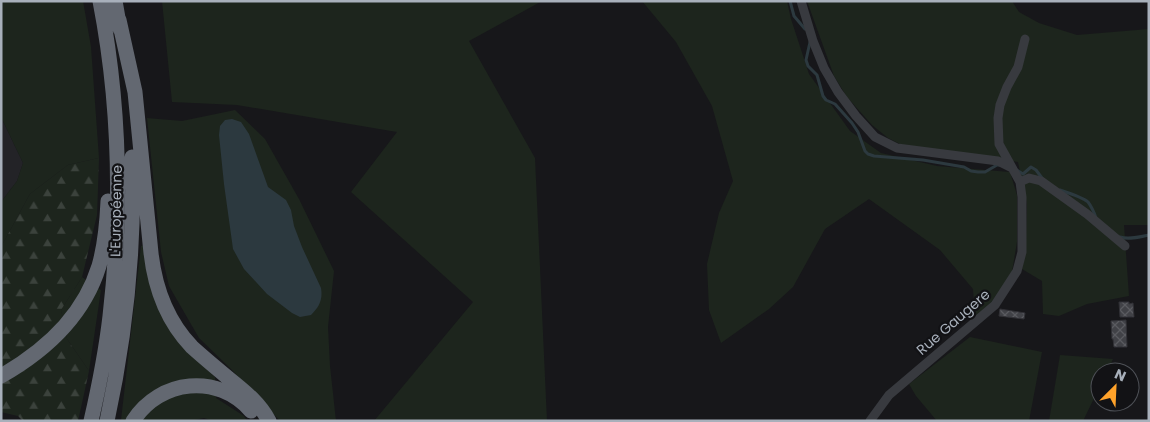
<svg xmlns="http://www.w3.org/2000/svg" width="1150" height="422" font-family="Poppins,sans-serif">
<style>
.built{fill:#232327}
.green{fill:#1d251d}
.forest{fill:url(#forest-firs)}
.water{fill:#2c393f}
.lines{fill:none;stroke-linecap:round;stroke-linejoin:round}
.stream{stroke:#2c393f;stroke-width:3}
.building{fill:url(#building-cross-hatch);stroke:#313136}
.minor{stroke:#383a3f;stroke-width:9}
.motorway{stroke:#636871;stroke-width:15}
.labels{text-anchor:middle;dominant-baseline:central;stroke-width:4.5;stroke-linejoin:round;paint-order:stroke}
.street-label{font-size:14px;fill:#a8b0bb;stroke:#121215}
</style>
<defs>
<pattern id="forest-firs" width="22" height="20" patternUnits="userSpaceOnUse" patternTransform="scale(1.25)"><rect width="22" height="20" fill="#1d251d"/><path d="M5 1l3.5 6h-7zM16 11l3.5 6h-7z" fill="#3b423c"/></pattern>
<pattern id="building-cross-hatch" width="8" height="8" patternUnits="userSpaceOnUse" patternTransform="scale(1.25)"><rect width="8" height="8" fill="#414247"/><path d="M0 0l8 8M0 8l8-8" fill="none" stroke="#5a5b60"/></pattern>
</defs>
<rect width="100%" height="100%" fill="#17171a"/>
<!-- built -->
<path class="built" d="M 1,117 L 23,163 L 17,181 L 1,202 Z"/>
<!-- green -->
<path class="green" d="M 1,1 L 83,1 L 91,47 L 99,158 L 68,165 L 30,194 L 1,247 L 1,202 L 17,181 L 23,163 L 1,117 Z
M 162,1 L 542,1 L 469,41 L 535,158 L 547,421 L 374,421 L 473,302 L 351,192 L 397,132 L 237,105 L 172,102 Z
M 642,1 L 787,1 L 791,19 L 809,74 L 850,131 L 881,153 L 937,166 L 1010,172 L 1017,195 L 1017,242 L 1012,272 L 1003,288 L 985,310 L 975,318 L 973,289 L 940,250 L 869,199 L 825,229 L 793,287 L 769,309 L 721,343 L 709,310 L 707,264 L 719,213 L 733,181 L 712,106 L 676,42 Z
M 807,1 L 1012,1 L 1019,12 L 1039,23 L 1077,35 L 1149,29 L 1149,225 L 1124,225 L 1129,296 L 1087,304 L 1059,316 L 1043,314 L 1042,281 L 1022,269 L 1026,240 L 1027,204 L 1018,162 L 902,145 L 888,138 L 872,125 L 847,97 L 834,76 Z
M 235,110 L 265,139 L 299,199 L 334,271 L 328,327 L 330,366 L 336,421 L 280,421 L 231,369 L 199,338 L 169,286 L 161,252 L 147,118 L 182,121 Z
M 145,245 L 194,357 L 215,377 L 216,398 L 244,416 L 247,421 L 213,421 L 204,418 L 190,421 L 121,420 L 141,246 Z
M 82,277 L 101,290 L 89,371 L 67,339 L 61,310 Z
M 970,337 L 1042,352 L 1029,421 L 937,421 L 916,396 L 909,384 Z
M 1060,355 L 1113,359 L 1107,372 L 1100,372 L 1100,386 L 1083,421 L 1049,421 Z"/>
<!-- forest -->
<path class="forest" d="M 99,158 L 97,215 L 82,277 L 61,310 L 67,339 L 89,371 L 78,421 L 23,421 L 18,416 L 1,412 L 1,247 L 30,194 L 68,165 Z"/>
<!-- water -->
<path class="water" d="M 232,119 L 241,122 L 249,134 L 268,187 L 286,200 L 291,210 L 294,226 L 302,247 L 321,288 C 323,300 319,307 311,315 L 300,317 L 292,313 L 267,294 L 244,269 L 233,249 L 224,184 L 219,135 L 220,126 L 225,120 Z"/>
<g class="lines">
<!-- stream -->
<path class="stream" d="M 790,1 L 794,16 L 805,29
M 810,42 L 806,60 L 808,66 L 817,75 L 823,96 L 826,100 L 835,104 L 852,123 L 858,132 L 865,151 L 868,154 L 874,156 L 923,160 L 964,167 L 971,171 L 978,172 L 985,172 L 997,165 L 1000,165
M 1015,169 L 1023,174 L 1031,167 L 1036,170 L 1042,178
M 1060,190 C 1066,192 1084,198 1088,202 C 1091,206 1094,212 1096,218
M 1120,237 C 1129,240 1140,237 1149,235"/>
</g>
<!-- building -->
<path class="building" d="M 1119,302 L 1129,302 L 1129,304 L 1133,303 L 1134,317 L 1120,317 Z
M 1000,309 L 1025,313 L 1024,319 L 999,316 Z
M 1126,320 L 1127,347 L 1114,347 L 1113,339 L 1112,339 L 1111,321 Z"/>
<g class="lines">
<!-- minor -->
<path class="minor" d="M 801,1 L 813,41 L 824,68 L 838,92 L 856,116 L 875,137 L 897,148 L 998,161 L 1012,168
M 1020,182 L 1029,178 L 1041,181 L 1087,214 L 1125,246
M 870,421 L 889,395 L 995,305 L 1017,271 L 1022,252 L 1022,197 L 1020,182 L 999,144 L 998,118 L 1000,105 L 1007,87 L 1018,67 L 1025,39"/>
<!-- motorway -->
<path class="motorway" d="M 115,1 L 120,29
M 119,20 L 135,92 L 151,253 C 155,288 167,321 192,347 C 203,357 215,367 227,377 C 243,390 259,402 269,421
M 1,376 C 45,351 84,315 99,266 C 105,245 107,223 108,201
M 91,421 C 99,386 106,351 110,316 C 122,212 120,104 100,1
M 107,421 C 126,334 135,245 132,157
M 133,421 C 160,379 218,373 251,411"/>
</g>
<g class="labels">
<!-- street labels -->
<g class="street-label">
<text transform="translate(116 211) rotate(-89)">L'Européenne</text>
<text transform="translate(953 322) rotate(-41)">Rue Gaugere</text>
</g>
</g>
<!-- border -->
<rect width="1150" height="422" fill="none" stroke="#a8b0bb" stroke-width="5"/>
<!-- north arrow -->
<g transform="translate(1115 387) rotate(24)"><circle r="24" fill="#121215" stroke="#4e5157"/>
<path d="M0-4L9 19L0 12L-9 19Z" fill="#ffa22a"/>
<text y="-8" font-size="14" font-weight="bold" text-anchor="middle" fill="#a8b0bb">N</text>
</g>
</svg>
